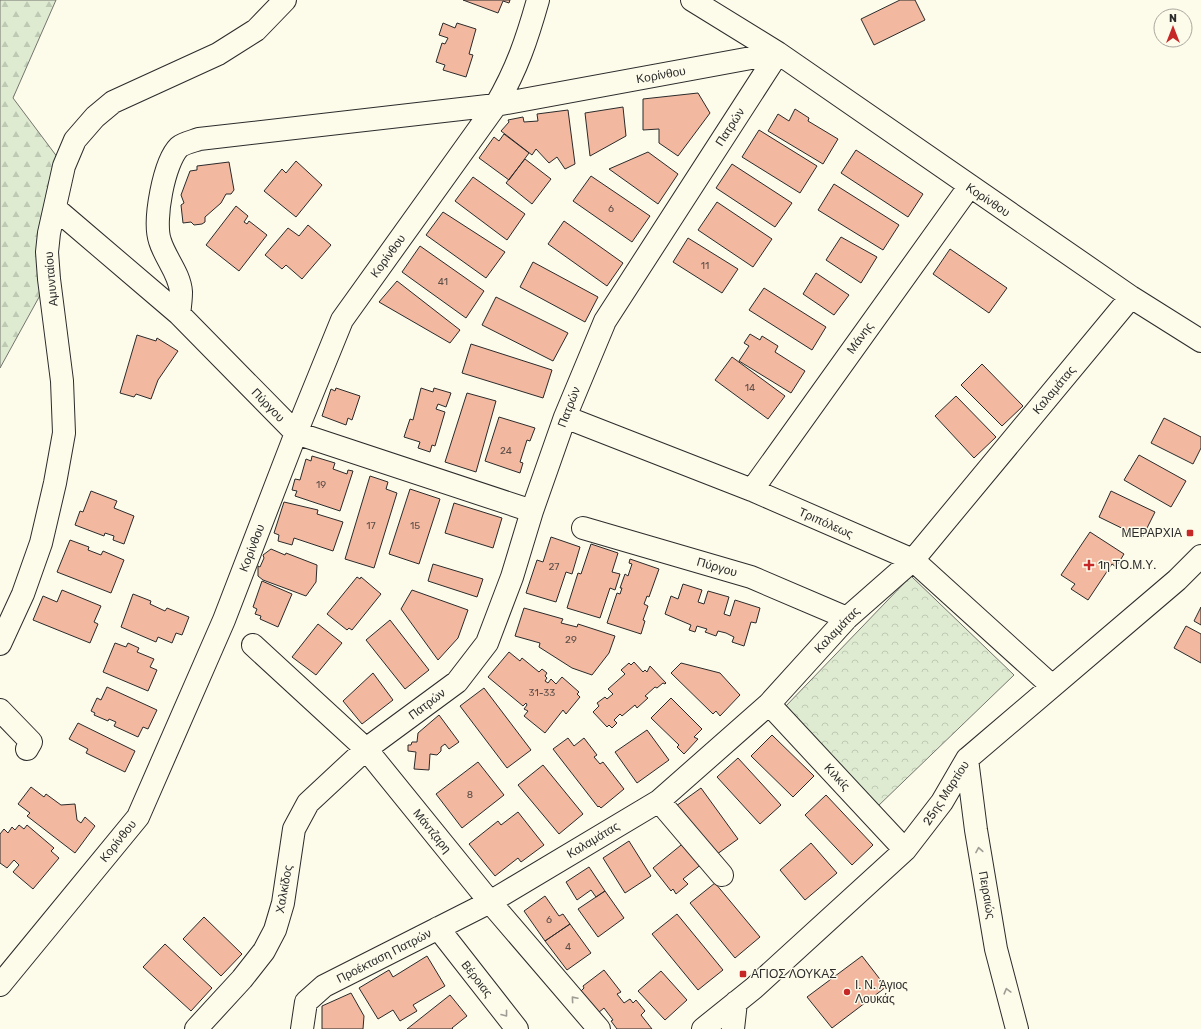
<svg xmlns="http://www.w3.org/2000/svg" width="1201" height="1029" font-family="Rubik,sans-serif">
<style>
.forest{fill:url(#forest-firs);stroke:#74746e}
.park{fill:url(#park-crowns);stroke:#74746e}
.building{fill:#f2b8a0;stroke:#2b2b2b}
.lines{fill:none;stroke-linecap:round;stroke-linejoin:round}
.minor-casing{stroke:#2b2b2b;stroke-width:24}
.minor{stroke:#fdfbea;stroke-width:22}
.oneway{stroke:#9e9d94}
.poi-dot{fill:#c62828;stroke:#fdfbea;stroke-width:1.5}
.labels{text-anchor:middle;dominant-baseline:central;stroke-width:3;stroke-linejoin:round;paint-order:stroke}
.number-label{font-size:10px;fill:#5d4e48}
.street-label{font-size:12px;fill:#2b2b2b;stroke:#fdfbea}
.poi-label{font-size:12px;fill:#2b2b2b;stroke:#fdfbea;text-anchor:start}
</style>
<defs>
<pattern id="forest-firs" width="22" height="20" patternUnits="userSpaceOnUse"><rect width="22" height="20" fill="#deebd1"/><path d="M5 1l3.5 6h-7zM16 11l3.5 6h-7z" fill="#bfcab4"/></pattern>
<pattern id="park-crowns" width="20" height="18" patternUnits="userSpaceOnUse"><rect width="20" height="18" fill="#deebd1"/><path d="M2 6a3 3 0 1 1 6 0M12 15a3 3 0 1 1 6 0" fill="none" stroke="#bfcab4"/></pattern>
</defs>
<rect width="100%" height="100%" fill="#fdfbea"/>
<!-- forest -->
<path class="forest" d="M 0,0 L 56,0 L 13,98 L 64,166 L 49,279 L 0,368 Z"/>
<!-- park -->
<path class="park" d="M 911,576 L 1014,675 L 877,807 L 784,708 Z"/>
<!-- building -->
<path class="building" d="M 463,0 L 510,0 L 509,3 L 503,1 L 498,13 Z
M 900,0 L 915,0 L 925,20 L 874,45 L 861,19 Z
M 443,23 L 455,28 L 457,23 L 476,29 L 469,54 L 473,55 L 466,77 L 443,70 L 445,65 L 436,62 L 442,43 L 445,44 L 448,38 L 439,35 Z
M 698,93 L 710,113 L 678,156 L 659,143 L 659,129 L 643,130 L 643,99 Z
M 623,107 L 626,136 L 590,156 L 585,113 Z
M 795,109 L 809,118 L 808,121 L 838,139 L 823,164 L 768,131 L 778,114 L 789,121 Z
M 568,110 L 575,164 L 565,169 L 557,157 L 549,163 L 536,149 L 532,155 L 501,131 L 509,122 L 508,120 L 523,117 L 524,122 L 538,121 L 537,114 Z
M 759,130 L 817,166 L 800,193 L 742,157 Z
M 504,134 L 529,153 L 509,180 L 479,158 L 494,137 L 499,141 Z
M 856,150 L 923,194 L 908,217 L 841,173 Z
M 648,152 L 678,174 L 658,204 L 609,169 Z
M 525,159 L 551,179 L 532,204 L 506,183 Z
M 296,161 L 322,185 L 296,217 L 264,191 L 282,169 L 286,173 Z
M 229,162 L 234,190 L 231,194 L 226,194 L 221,203 L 205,217 L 205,222 L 202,224 L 194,225 L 191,222 L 183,223 L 181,205 L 184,203 L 181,195 L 190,171 L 197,170 L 197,166 Z
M 732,164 L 792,203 L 775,227 L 716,188 Z
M 591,176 L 650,216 L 632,242 L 573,201 Z
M 473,177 L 525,214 L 507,240 L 455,201 Z
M 834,184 L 899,225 L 883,250 L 818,210 Z
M 717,202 L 772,239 L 753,267 L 698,230 Z
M 236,206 L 248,216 L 244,222 L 247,224 L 249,221 L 267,235 L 239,271 L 206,245 Z
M 443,212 L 505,252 L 486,278 L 426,235 Z
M 564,221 L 623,263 L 607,286 L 548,244 Z
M 308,225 L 331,245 L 302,279 L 286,265 L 282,269 L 265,255 L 288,228 L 299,236 Z
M 841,237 L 877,257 L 861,283 L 826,260 Z
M 688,238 L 738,269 L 722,293 L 673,262 Z
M 420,246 L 484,291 L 466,318 L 402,272 Z
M 950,249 L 1007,288 L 989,313 L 933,274 Z
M 533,262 L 598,297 L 585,322 L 520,287 Z
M 816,273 L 849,295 L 834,315 L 803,294 Z
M 397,281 L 460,330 L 450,343 L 379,302 Z
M 764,288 L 826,327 L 812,350 L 749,310 Z
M 496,297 L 568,333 L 553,361 L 482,325 Z
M 750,334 L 760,340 L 762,336 L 778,346 L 775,352 L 805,371 L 791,393 L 739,361 L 749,346 L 744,343 Z
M 137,335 L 156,341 L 157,338 L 178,351 L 158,380 L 151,399 L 136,394 L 134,397 L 120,393 Z
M 471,344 L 552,370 L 543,398 L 462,373 Z
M 732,357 L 785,396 L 768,419 L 715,380 Z
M 982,364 L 1023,406 L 1002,426 L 961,385 Z
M 336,388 L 360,396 L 352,420 L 348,418 L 346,425 L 322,416 L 331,389 L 335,391 Z
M 421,388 L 433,392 L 434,388 L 451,393 L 446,407 L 438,404 L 436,409 L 445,412 L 435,446 L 432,445 L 430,452 L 418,448 L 420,442 L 404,437 L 410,419 L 413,420 Z
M 467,393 L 496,401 L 476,472 L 445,462 Z
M 956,396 L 996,437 L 974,458 L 935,416 Z
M 499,417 L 535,428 L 530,441 L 527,440 L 520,462 L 523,463 L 520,473 L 485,461 Z
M 1164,418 L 1201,437 L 1201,448 L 1193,464 L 1151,443 Z
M 1139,455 L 1186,481 L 1171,507 L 1124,480 Z
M 312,456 L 335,463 L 333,469 L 347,474 L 348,470 L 353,471 L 340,511 L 295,496 L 297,491 L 292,490 L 295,479 L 300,480 L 306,459 L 311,461 Z
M 370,476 L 388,482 L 386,489 L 397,493 L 374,568 L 345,559 Z
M 410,489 L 440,499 L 419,564 L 389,554 Z
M 91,491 L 117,501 L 114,508 L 134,516 L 124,544 L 113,540 L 114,536 L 105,533 L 104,536 L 75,525 L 80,511 L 83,512 Z
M 1111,491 L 1155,512 L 1142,538 L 1099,517 Z
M 284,502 L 318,510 L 317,514 L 343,522 L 333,551 L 294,538 L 292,545 L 278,541 L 279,535 L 274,533 Z
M 454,503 L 502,518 L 493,548 L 445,533 Z
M 1090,532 L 1124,554 L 1116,567 L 1112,564 L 1088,600 L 1071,589 L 1075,584 L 1061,575 Z
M 551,537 L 580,547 L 572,574 L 566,572 L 556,602 L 526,593 L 537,560 L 543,562 Z
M 70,540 L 89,547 L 88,550 L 101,555 L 103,551 L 124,560 L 111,593 L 57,572 Z
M 591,544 L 618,553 L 612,572 L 620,574 L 615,590 L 610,588 L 600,618 L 567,608 L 578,573 L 581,574 Z
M 271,549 L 285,555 L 286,553 L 317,565 L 316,582 L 306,596 L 263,580 L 258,576 L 258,566 L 260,567 L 264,558 L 263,555 Z
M 630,559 L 659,569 L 649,597 L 647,596 L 644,604 L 648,606 L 643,620 L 645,621 L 641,634 L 607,623 L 617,593 L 620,594 L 622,588 L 620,588 L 625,574 L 628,576 L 632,564 L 629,563 Z
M 433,564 L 483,579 L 477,597 L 428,581 Z
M 357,577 L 360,579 L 361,577 L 381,594 L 352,630 L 349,628 L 347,630 L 327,614 Z
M 262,581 L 292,594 L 278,627 L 260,619 L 261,616 L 255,614 L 257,609 L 253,607 Z
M 683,584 L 702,590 L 698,602 L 704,604 L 708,591 L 729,597 L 724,614 L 730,616 L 735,600 L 760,608 L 756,623 L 751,622 L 744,646 L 732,642 L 734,637 L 726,633 L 718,631 L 716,636 L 705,632 L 707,629 L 697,626 L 695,632 L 689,630 L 691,625 L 665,614 L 671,596 L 678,599 Z
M 62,590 L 101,606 L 94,622 L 98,624 L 90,643 L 33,620 L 43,596 L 57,602 Z
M 412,590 L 468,610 L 458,638 L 438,660 L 401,609 Z
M 133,594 L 151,601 L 150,604 L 165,611 L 167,608 L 189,617 L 182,635 L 176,633 L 172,643 L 158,637 L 156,642 L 121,627 Z
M 1201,607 L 1201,625 L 1194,621 Z
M 524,608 L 563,619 L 561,623 L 577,627 L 578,624 L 615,636 L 609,653 L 592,675 L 572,668 L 539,647 L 540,643 L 515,636 Z
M 390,620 L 429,670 L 405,689 L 366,640 Z
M 318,624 L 342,643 L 316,675 L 292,657 Z
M 1186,626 L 1201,634 L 1201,663 L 1174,648 Z
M 115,643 L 126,647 L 128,643 L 139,648 L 137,652 L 154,659 L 150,667 L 157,670 L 148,691 L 103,672 Z
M 509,652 L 520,661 L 522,658 L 539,672 L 542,669 L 547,673 L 545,676 L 547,678 L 545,681 L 548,683 L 551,679 L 556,684 L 562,677 L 579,692 L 577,694 L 580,697 L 566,714 L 563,710 L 545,733 L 524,716 L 528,711 L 524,709 L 527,705 L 526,703 L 523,706 L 488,677 Z
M 634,662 L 643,672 L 645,670 L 647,672 L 650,666 L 666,683 L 665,684 L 663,683 L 657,688 L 655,687 L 645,696 L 648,698 L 637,708 L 635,705 L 622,716 L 620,714 L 614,720 L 617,723 L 612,728 L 609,725 L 607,727 L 593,712 L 599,706 L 597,703 L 605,697 L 607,699 L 613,694 L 608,689 L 625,674 L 621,670 L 629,663 L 631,665 Z
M 681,663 L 720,673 L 740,695 L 720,716 L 716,711 L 713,714 L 671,673 Z
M 373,673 L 393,700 L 362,724 L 343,701 Z
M 107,687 L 157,710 L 148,729 L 143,727 L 138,737 L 114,726 L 116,722 L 109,719 L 108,721 L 94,715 L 95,713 L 91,711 L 97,698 L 101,700 Z
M 484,688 L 531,750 L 507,768 L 460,706 Z
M 671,698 L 702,729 L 694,737 L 698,739 L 684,754 L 677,747 L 679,745 L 651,718 Z
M 439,715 L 459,742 L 449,749 L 445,744 L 441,747 L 441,751 L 437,755 L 430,754 L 429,770 L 414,769 L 416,752 L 408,751 L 408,745 L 411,745 L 412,742 L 417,742 L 418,733 Z
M 78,723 L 135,751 L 125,772 L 86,753 L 88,749 L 69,739 Z
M 647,730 L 669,760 L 637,783 L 615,752 Z
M 772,735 L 814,776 L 793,797 L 751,756 Z
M 568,738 L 574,746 L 584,738 L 597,755 L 594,757 L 600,764 L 603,762 L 624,789 L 601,808 L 599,806 L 598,807 L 553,749 Z
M 738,758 L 781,805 L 760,824 L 717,777 Z
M 478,762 L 504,795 L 462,828 L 436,794 Z
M 543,765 L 583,814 L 559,834 L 518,785 Z
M 31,787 L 44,797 L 46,794 L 61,805 L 75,804 L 77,820 L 81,823 L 85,817 L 95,826 L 75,853 L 27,816 L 30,813 L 18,804 Z
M 701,788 L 738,839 L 713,857 L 676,806 Z
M 826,795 L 873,845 L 852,865 L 805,815 Z
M 518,812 L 544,845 L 521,862 L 518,858 L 495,876 L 469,844 L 498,821 L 501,825 Z
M 19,825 L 24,829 L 27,825 L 54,848 L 51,851 L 59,858 L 33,889 L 13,872 L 19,865 L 14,860 L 7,868 L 0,863 L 0,834 L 4,829 L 8,833 L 12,827 L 15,830 Z
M 629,841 L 651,876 L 625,893 L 603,858 Z
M 686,841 L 703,863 L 683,879 L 688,884 L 676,894 L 673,889 L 671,891 L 653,868 Z
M 811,843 L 837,873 L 805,900 L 780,870 Z
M 589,867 L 605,891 L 596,897 L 591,890 L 577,900 L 566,882 Z
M 715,883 L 760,937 L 735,958 L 690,903 Z
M 605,891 L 624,918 L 598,937 L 578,909 Z
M 545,896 L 559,916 L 563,914 L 570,924 L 545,941 L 524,911 Z
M 677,914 L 723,970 L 698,990 L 652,934 Z
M 204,917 L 242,954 L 221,976 L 183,939 Z
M 570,924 L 591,953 L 567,970 L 545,941 Z
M 165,944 L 212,988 L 191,1011 L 143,967 Z
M 427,956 L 445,986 L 413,1005 L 417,1011 L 400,1021 L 393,1010 L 378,1019 L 359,988 L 389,970 L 393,977 Z
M 862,956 L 886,987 L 832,1028 L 807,997 Z
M 604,970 L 621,992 L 617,994 L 624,1003 L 630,999 L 633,1003 L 636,1000 L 645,1011 L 641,1015 L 652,1029 L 617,1029 L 611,1021 L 613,1020 L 604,1008 L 598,1013 L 581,991 L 584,988 L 583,986 Z
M 661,971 L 687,1000 L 665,1020 L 638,991 Z
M 351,993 L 364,1016 L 363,1029 L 322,1029 L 322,1006 Z
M 450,995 L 467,1016 L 452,1028 L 453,1029 L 407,1029 Z"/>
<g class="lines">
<!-- minor casing -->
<g class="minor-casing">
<path id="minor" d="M 56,209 L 179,314 L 296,433 L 532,511
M 179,314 C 180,307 181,299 181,292 C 180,274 165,258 160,241 C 153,221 164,162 179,147 C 184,143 194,141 199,139 L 496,105 C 517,69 527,39 538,0
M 565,417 L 752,490 L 913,560 L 1052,686
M 752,490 L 969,187
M 583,528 L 751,577 L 847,618
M 0,644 L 23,594 L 41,543 L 55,483 L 64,433 L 62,381 L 49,279 L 47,252 L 49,233 L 64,166 L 75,140 L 95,117 L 113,102 L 218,54 L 256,30 L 285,0
M 253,645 L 366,749 L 490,902 L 599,1029
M 769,704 L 905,850
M 0,710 L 31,742 L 27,749
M 967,759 L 976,830 L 996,949 L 1017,1029
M 659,801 L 722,875
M 438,928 L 517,1029
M 0,985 L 138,817 L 224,620 L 296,433 L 342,320 L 496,105 L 778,53 L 1131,297 L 1201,341
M 196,1029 L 242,979 L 264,951 L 275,930 L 283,903 L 294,829 L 308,803 L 366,749 L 457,682 L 487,643 L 512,577 L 532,511 L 565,417 L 605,321 L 778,53 L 692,0
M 302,1029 L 306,1002 L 324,986 L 490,902 L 659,801 L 769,704 L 847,618 L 913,560 L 1131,297
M 703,1029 L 754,988 L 905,850 L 942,802 L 967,759 L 1177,580 L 1201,556
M 733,1029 L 736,1002"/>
</g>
<!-- minor -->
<use href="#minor" class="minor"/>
</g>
<!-- one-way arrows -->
<defs><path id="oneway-chevron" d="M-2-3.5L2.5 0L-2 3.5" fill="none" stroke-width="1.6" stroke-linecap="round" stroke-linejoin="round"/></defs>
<g class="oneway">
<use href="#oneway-chevron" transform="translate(979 850) rotate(-100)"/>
<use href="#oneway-chevron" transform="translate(1007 991) rotate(-105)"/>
<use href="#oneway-chevron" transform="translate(574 999) rotate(-131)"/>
<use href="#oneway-chevron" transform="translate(505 1014) rotate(52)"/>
</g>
<!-- markers -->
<g class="poi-dot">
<rect x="1186" y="529" width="8" height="8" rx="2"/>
<path d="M1087 559h4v4h4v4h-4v4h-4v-4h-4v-4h4z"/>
<rect x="739" y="970" width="8" height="8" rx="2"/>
<circle cx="847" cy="992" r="4"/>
</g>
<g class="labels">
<!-- number labels -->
<g class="number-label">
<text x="611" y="209">6</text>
<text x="705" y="266">11</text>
<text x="443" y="282">41</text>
<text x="750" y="388">14</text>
<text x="506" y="451">24</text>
<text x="321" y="485">19</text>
<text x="371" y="526">17</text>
<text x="415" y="526">15</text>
<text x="554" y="567">27</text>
<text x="571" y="640">29</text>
<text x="542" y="693">31-33</text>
<text x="470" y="795">8</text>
<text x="549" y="920">6</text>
<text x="568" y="947">4</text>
</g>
<!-- street labels -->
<g class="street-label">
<text transform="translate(661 75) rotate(-10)">Κορίνθου</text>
<text transform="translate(730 127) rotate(-57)">Πατρών</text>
<text transform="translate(988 200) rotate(34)">Κορίνθου</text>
<text transform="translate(388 256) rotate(-54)">Κορίνθου</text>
<text transform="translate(51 279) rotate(-95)">Αμυνταίου</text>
<text transform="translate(860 338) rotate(-54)">Μάνης</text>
<text transform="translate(1054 390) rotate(-50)">Καλαμάτας</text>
<text transform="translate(268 405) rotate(46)">Πύργου</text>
<text transform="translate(569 407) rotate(-69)">Πατρών</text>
<text transform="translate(826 523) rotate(24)">Τριπόλεως</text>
<text transform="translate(252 548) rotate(-69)">Κορίνθου</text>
<text transform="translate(717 567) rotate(16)">Πύργου</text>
<text transform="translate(837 630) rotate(-46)">Καλαμάτας</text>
<text transform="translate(427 704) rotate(-37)">Πατρών</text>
<text transform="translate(837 777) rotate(47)">Κιλκίς</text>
<text transform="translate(946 793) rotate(-57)">25ης Μαρτίου</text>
<text transform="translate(432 831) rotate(51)">Μάντζαρη</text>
<text transform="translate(593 840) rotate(-31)">Καλαμάτας</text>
<text transform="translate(118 841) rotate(-51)">Κορίνθου</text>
<text transform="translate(284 889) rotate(-80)">Χαλκίδος</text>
<text transform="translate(987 895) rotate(80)">Πειραιώς</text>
<text transform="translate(384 956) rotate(-27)">Προέκταση Πατρών</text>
<text transform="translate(477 979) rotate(52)">Βέροιας</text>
</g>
<!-- poi labels -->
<g class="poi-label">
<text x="1182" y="533" text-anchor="end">ΜΕΡΑΡΧΙΑ</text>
<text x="1098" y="565">1η ΤΟ.Μ.Υ.</text>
<text x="751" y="974">ΑΓΙΟΣ ΛΟΥΚΑΣ</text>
<text x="855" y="985">Ι. Ν. Άγιος<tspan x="855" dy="14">Λουκάς</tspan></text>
</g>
</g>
<!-- north arrow -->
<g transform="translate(1173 28)"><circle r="19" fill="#fdfbea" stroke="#a9a89e"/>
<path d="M0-3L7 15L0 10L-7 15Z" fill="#c62828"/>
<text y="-6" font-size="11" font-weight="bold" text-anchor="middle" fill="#2b2b2b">N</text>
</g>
</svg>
